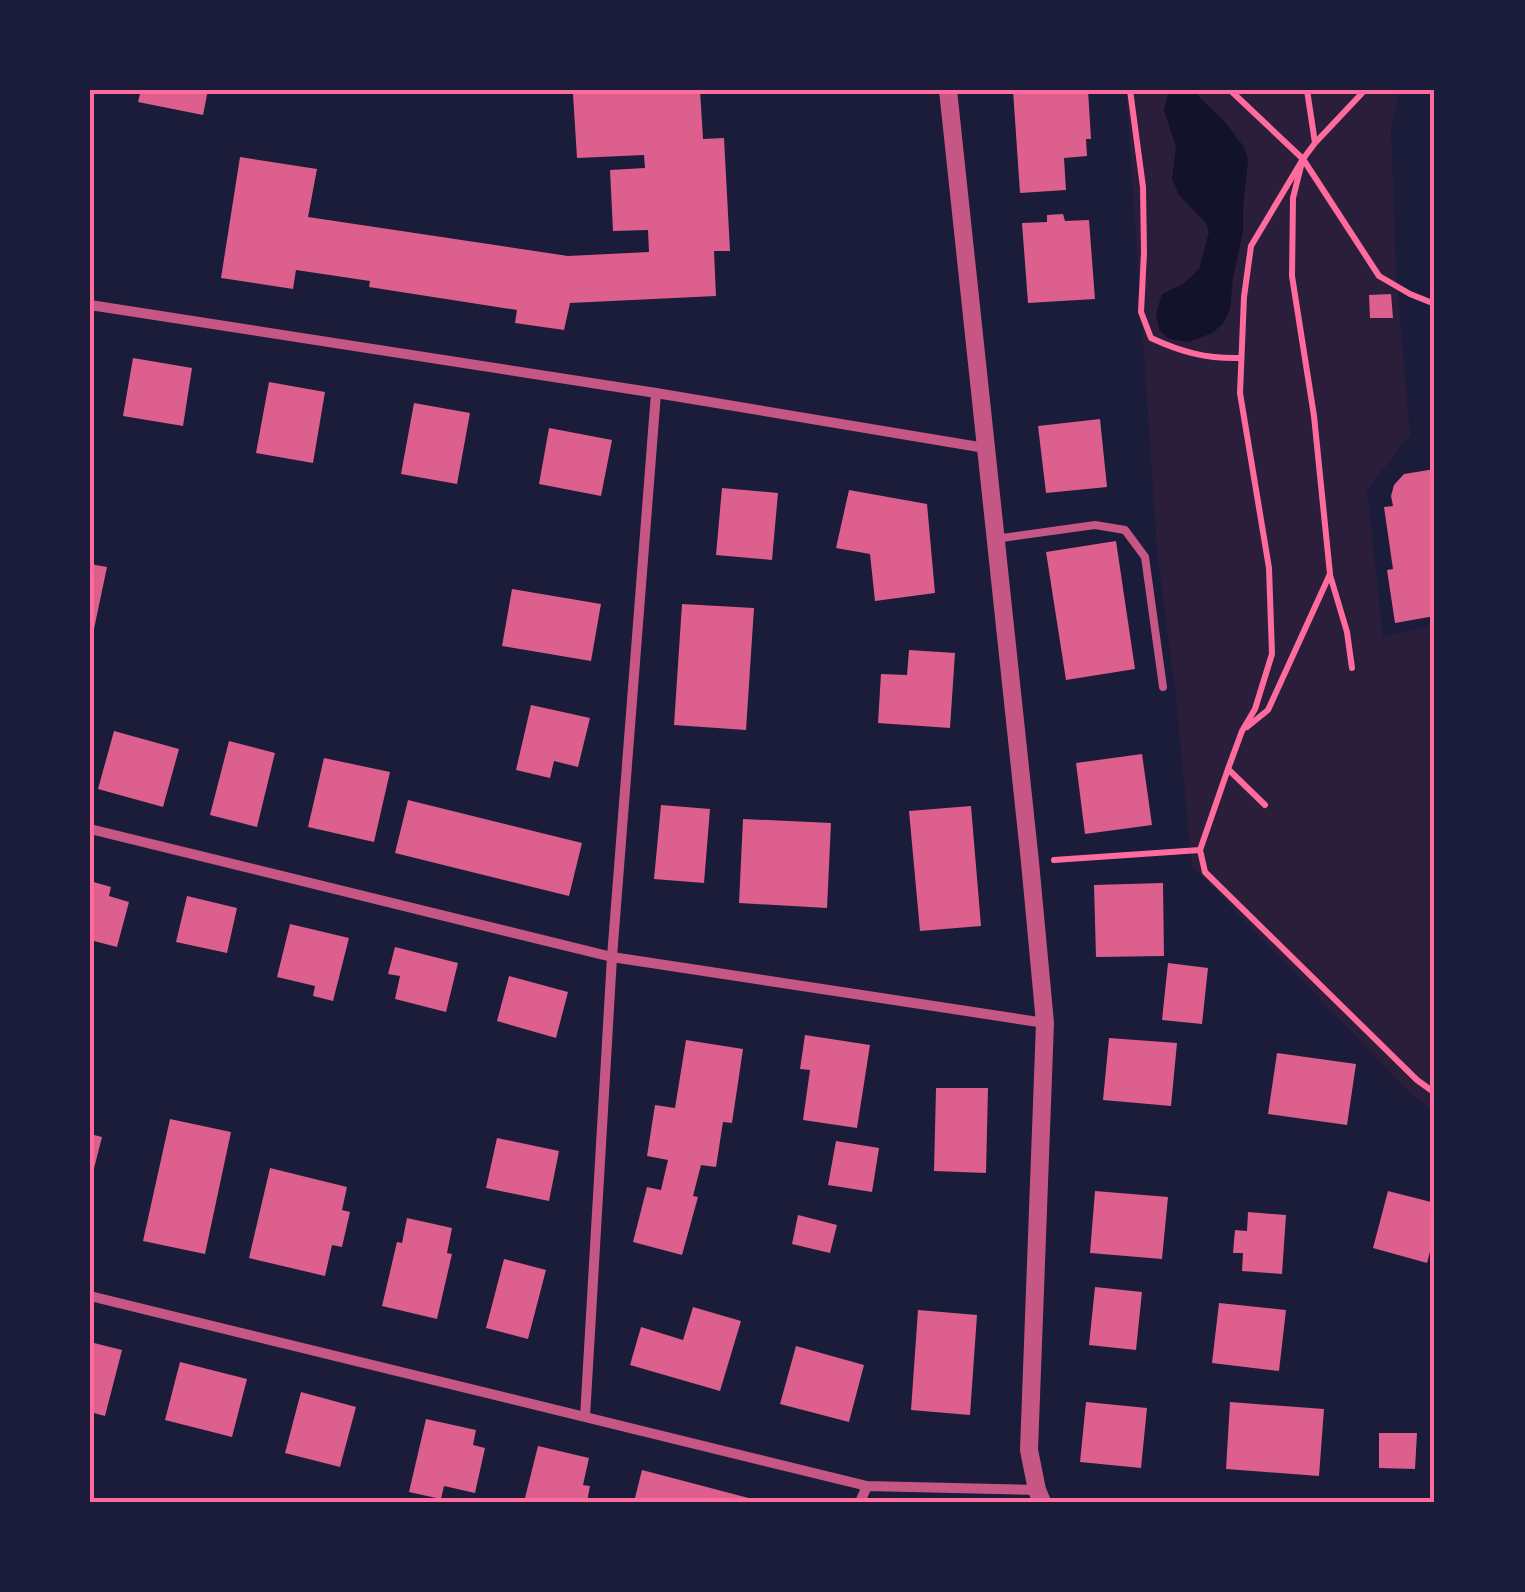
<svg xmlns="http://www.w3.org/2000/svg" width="1525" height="1592" font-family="Ubuntu,sans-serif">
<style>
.green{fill:#2a1e3b}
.water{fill:#12122b}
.building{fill:#dd5f8e}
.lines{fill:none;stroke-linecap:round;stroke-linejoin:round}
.path{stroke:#ff6b9d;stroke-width:6}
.service{stroke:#c65784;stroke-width:8}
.minor{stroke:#c65784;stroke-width:10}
.tertiary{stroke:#c65784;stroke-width:18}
.neatline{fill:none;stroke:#ff6b9d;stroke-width:4}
</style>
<rect width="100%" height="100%" fill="#1b1b3a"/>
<!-- green -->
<path class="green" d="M 1126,90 L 1426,90 L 1426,93 L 1399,92 L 1391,131 L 1396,270 L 1410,435 L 1367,490 L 1383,637 L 1435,625 L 1435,1111 L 1414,1097 L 1192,866 L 1175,689 L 1157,549 Z"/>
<!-- water -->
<path class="water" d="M 1169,90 L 1192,90 L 1225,122 L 1244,147 L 1248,160 L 1243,209 L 1243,232 L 1233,278 L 1230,309 L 1223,324 L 1212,333 L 1189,342 L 1169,339 L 1159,330 L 1156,314 L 1162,294 L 1183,284 L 1199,269 L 1209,232 L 1206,223 L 1179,195 L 1172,179 L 1176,147 L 1164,110 Z"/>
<!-- building -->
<path class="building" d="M 141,90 L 208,90 L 203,115 L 138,102 Z
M 650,90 L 700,90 L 703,139 L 724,138 L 730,251 L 714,251 L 716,296 L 570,303 L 564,330 L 515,323 L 517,310 L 369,287 L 370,281 L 296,270 L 293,289 L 221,278 L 240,157 L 317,169 L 308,217 L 568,256 L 649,252 L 648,230 L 613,231 L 610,170 L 645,168 L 644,155 L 577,158 L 573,94 Z
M 1013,90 L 1088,90 L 1091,139 L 1086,139 L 1087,156 L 1064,158 L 1066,190 L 1020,193 Z
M 1063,214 L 1065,221 L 1089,220 L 1095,299 L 1028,303 L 1022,223 L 1047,222 L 1047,215 Z
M 1391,294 L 1393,318 L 1370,318 L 1369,295 Z
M 133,358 L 192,368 L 183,426 L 123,416 Z
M 269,382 L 325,392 L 313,463 L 256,453 Z
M 414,403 L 470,413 L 457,484 L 401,474 Z
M 1100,419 L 1107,487 L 1046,493 L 1038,426 Z
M 549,428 L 612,440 L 601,496 L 539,484 Z
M 1435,469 L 1435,616 L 1395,623 L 1387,570 L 1393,569 L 1384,507 L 1393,506 L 1391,496 L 1394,485 L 1404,474 Z
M 722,488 L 778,493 L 772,560 L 716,555 Z
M 849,490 L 927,504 L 935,593 L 875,601 L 870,554 L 836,548 Z
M 1116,541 L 1135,669 L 1066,680 L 1046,552 Z
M 90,564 L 107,567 L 94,629 L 90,628 Z
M 512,589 L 601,604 L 591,661 L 502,646 Z
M 682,604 L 754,608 L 746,730 L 674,725 Z
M 909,650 L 955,653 L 950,728 L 878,723 L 881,674 L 907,675 Z
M 531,705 L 590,718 L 578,767 L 554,761 L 550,778 L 516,770 Z
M 114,731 L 179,749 L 163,807 L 98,789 Z
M 229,741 L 275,753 L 257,827 L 210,815 Z
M 1142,754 L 1152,825 L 1085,834 L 1076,763 Z
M 324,758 L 390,772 L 374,842 L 308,827 Z
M 408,800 L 582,843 L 569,896 L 395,853 Z
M 661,805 L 710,809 L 704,883 L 654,879 Z
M 971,806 L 981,926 L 920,931 L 909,811 Z
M 743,819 L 831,823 L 827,908 L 739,903 Z
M 90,881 L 111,887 L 109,896 L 129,902 L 117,947 L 90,940 Z
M 1163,883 L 1164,956 L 1096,957 L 1094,885 Z
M 187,896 L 237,908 L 227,953 L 176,942 Z
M 290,924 L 349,938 L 333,1001 L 313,996 L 315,986 L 277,977 Z
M 395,947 L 458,963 L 446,1012 L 395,999 L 400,976 L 388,974 Z
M 1168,963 L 1208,968 L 1202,1024 L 1162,1020 Z
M 509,976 L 568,992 L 556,1038 L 497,1021 Z
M 805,1035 L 870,1045 L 857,1128 L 803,1120 L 810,1070 L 800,1069 Z
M 1109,1038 L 1177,1043 L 1171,1106 L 1103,1100 Z
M 686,1040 L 743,1049 L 732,1123 L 723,1122 L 716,1167 L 701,1165 L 693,1196 L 698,1197 L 682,1255 L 633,1242 L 647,1187 L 661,1190 L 668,1160 L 647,1156 L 655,1105 L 675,1108 Z
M 1277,1053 L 1356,1064 L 1347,1125 L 1268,1114 Z
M 936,1088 L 988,1088 L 986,1173 L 934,1171 Z
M 170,1119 L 231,1132 L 205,1254 L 143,1241 Z
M 90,1134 L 102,1137 L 91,1180 L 90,1180 Z
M 497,1138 L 559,1151 L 549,1201 L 486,1188 Z
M 836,1141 L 879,1148 L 872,1192 L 828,1185 Z
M 270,1168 L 347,1187 L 342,1210 L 350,1212 L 342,1247 L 332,1245 L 325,1276 L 249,1258 Z
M 1095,1191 L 1168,1197 L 1162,1259 L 1090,1253 Z
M 1388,1191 L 1435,1203 L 1435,1233 L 1427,1263 L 1373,1248 Z
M 1248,1212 L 1286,1215 L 1282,1274 L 1242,1271 L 1243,1253 L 1233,1253 L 1235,1230 L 1247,1231 Z
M 798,1215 L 837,1225 L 830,1253 L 792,1244 Z
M 407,1218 L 452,1228 L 447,1253 L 452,1254 L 437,1319 L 382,1306 L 397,1242 L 402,1243 Z
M 504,1259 L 546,1270 L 528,1339 L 486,1328 Z
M 1095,1287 L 1142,1292 L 1136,1350 L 1089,1345 Z
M 1219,1303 L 1286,1310 L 1279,1371 L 1212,1363 Z
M 693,1307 L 741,1321 L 720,1391 L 630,1365 L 641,1327 L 683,1340 Z
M 918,1310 L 977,1315 L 970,1415 L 911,1410 Z
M 90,1342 L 122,1350 L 105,1416 L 90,1412 Z
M 796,1346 L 864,1365 L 849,1422 L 780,1404 Z
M 180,1362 L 247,1379 L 232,1437 L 165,1420 Z
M 301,1392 L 356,1407 L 340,1467 L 285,1453 Z
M 1086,1402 L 1147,1408 L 1141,1468 L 1080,1462 Z
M 1230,1402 L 1324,1409 L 1319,1476 L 1226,1469 Z
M 426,1419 L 476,1430 L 473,1445 L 485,1448 L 475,1493 L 444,1486 L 441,1499 L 409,1492 Z
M 1379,1433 L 1417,1433 L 1415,1469 L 1379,1468 Z
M 538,1446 L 589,1458 L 583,1485 L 590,1486 L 587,1502 L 524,1502 Z
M 642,1470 L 760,1501 L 760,1502 L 634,1502 Z"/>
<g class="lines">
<!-- path -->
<path class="path" d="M 1130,90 L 1143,187 L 1144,253 L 1141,312 L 1151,338 C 1181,352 1207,359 1240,358
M 1230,90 L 1303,159 L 1379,276 L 1410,294 L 1435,304
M 1307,90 L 1315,143
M 1330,575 L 1347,632 L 1352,668
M 1247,727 L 1268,710 L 1330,574 L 1314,416 L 1292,276 L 1293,198 L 1301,166
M 1228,769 L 1265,805
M 1200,850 L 1228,769 L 1242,731 L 1255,709 L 1272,654 L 1269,568 L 1240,393 L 1244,297 L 1251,246 L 1303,159 L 1315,143 L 1365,90
M 1054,860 L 1200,850 L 1205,872 L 1417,1080 L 1435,1093"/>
<!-- service -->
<path class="service" d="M 995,539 L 1095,525 L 1125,530 L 1145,557 L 1163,687"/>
<!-- minor -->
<path class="minor" d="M 90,305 L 656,393 L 985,448
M 90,829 L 612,957 L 1045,1023
M 90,1296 L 867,1486 L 1037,1490
M 585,1417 L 612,957 L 656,393
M 860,1502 L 867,1486"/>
<!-- tertiary -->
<path class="tertiary" d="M 948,90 L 1030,862 L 1045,1023 L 1029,1450 L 1037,1490 L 1042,1502"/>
</g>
<!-- border -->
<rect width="1525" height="1592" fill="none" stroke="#1b1b3a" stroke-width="185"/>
<rect x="92" y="92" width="1340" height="1408" class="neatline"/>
</svg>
